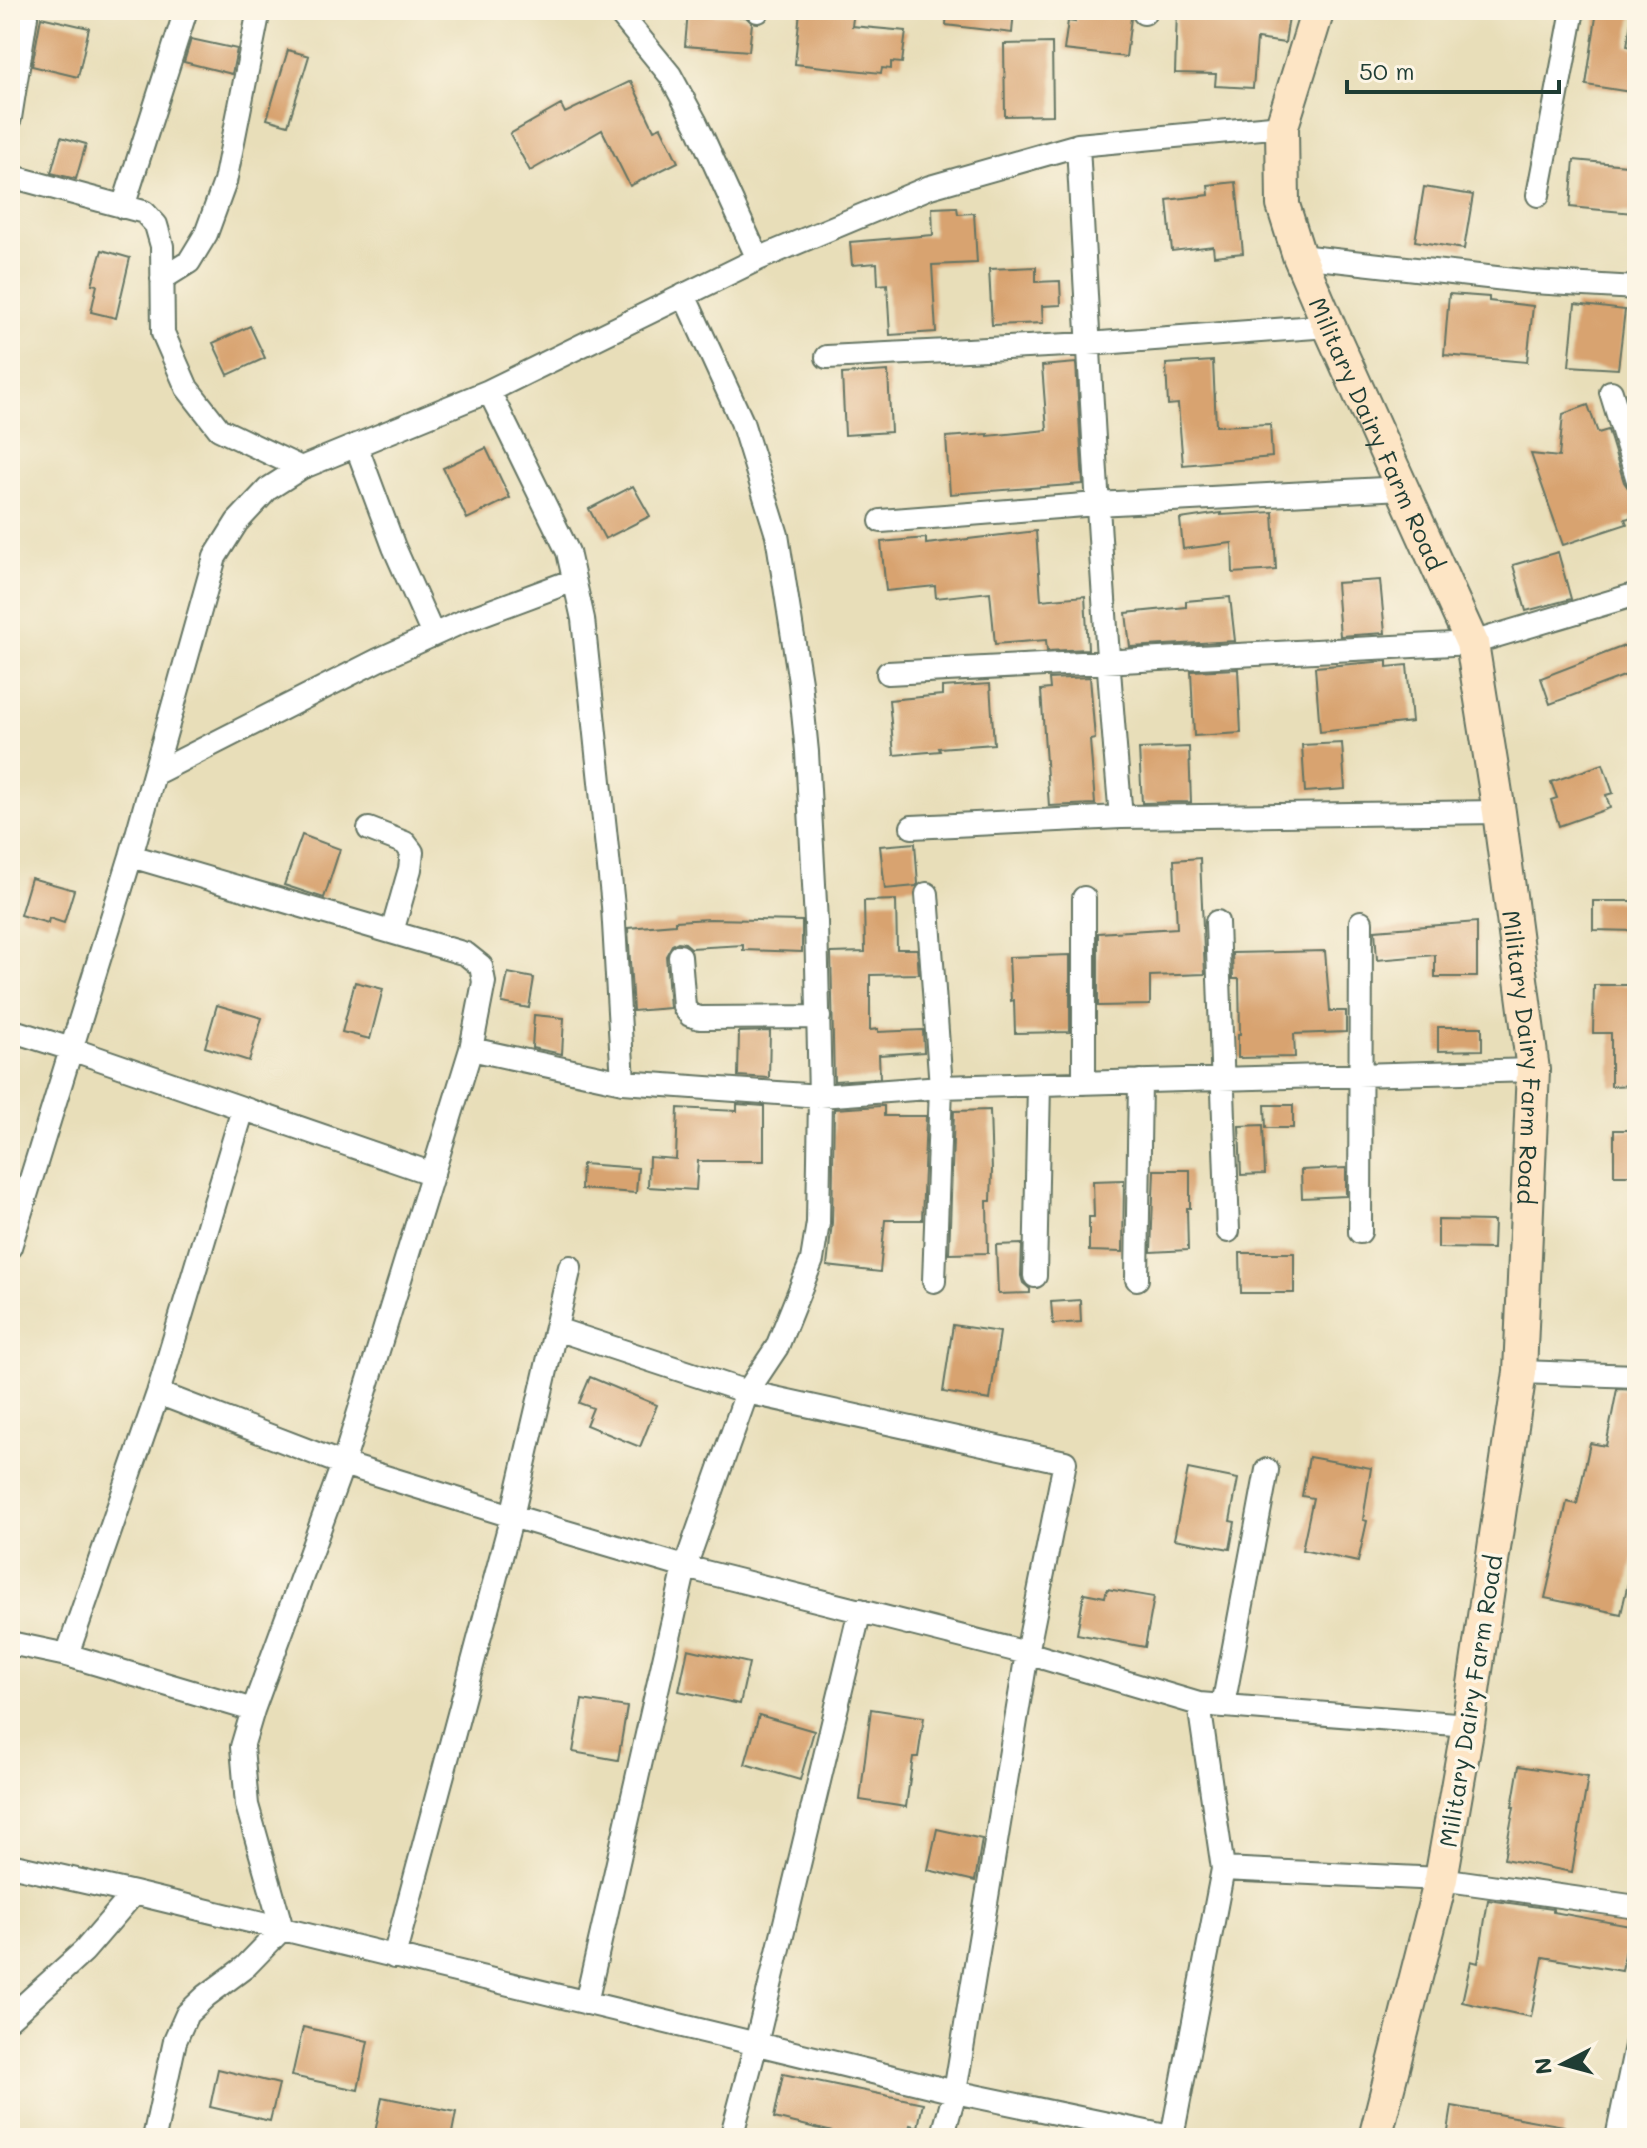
<svg xmlns="http://www.w3.org/2000/svg" width="1647" height="2148" font-family="Mali,sans-serif">
<style>
.building{fill:#d8a370}
.lines{fill:none;stroke-linecap:round;stroke-linejoin:round}
.street-casing{stroke:#657563;stroke-width:26}
.secondary-casing{stroke:#657563;stroke-width:36}
.street{stroke:#fff;stroke-width:22}
.secondary{stroke:#fde5c5;stroke-width:32}
.labels{text-anchor:middle;dominant-baseline:central;stroke-width:7;stroke-linejoin:round;paint-order:stroke}
.street-label{font-size:24px;fill:#1f3d34;stroke:#fcf5e5}
</style>
<rect width="100%" height="100%" fill="#fcf5e5"/>
<filter id="ink" filterUnits="userSpaceOnUse"><feTurbulence type="fractalNoise" baseFrequency=".0125" numOctaves="2"/><feDisplacementMap in="SourceGraphic" scale="16" xChannelSelector="R" yChannelSelector="G"/><feConvolveMatrix kernelMatrix="1 2 1 2 8 2 1 2 1" color-interpolation-filters="sRGB"/></filter>
<filter id="wash" filterUnits="userSpaceOnUse"><feTurbulence type="fractalNoise" baseFrequency=".006" numOctaves="4" result="noise"/><feDisplacementMap in="SourceGraphic" scale="32" xChannelSelector="R" yChannelSelector="G"/><feGaussianBlur stdDeviation="1.8" result="paint"/><feColorMatrix in="noise" values="0 0 0 0 0 0 0 0 0 0 0 0 0 0 0 0 0 1.4 0 .05"/><feComposite in="paint" operator="in"/></filter>
<g filter="url(#wash)">
<rect width="100%" height="100%" fill="#e8deb9"/>
<g id="blocks">
<!-- building -->
<path class="building" d="M 800,10 L 854,10 L 852,26 L 906,31 L 902,63 L 891,62 L 891,69 L 882,68 L 881,73 L 795,64 Z
M 947,10 L 1014,10 L 1012,33 L 946,25 Z
M 1076,10 L 1130,10 L 1131,18 L 1126,57 L 1064,50 L 1068,21 L 1075,22 Z
M 1177,10 L 1290,10 L 1285,43 L 1257,39 L 1253,88 L 1215,86 L 1216,74 L 1175,73 Z
M 1597,10 L 1633,10 L 1627,46 L 1637,48 L 1637,93 L 1586,85 Z
M 688,12 L 746,17 L 752,23 L 749,51 L 685,46 Z
M 41,17 L 89,28 L 78,77 L 32,66 Z
M 191,39 L 237,49 L 232,74 L 184,62 Z
M 1052,43 L 1053,115 L 1005,116 L 1004,44 Z
M 288,50 L 309,56 L 288,125 L 267,119 Z
M 631,81 L 654,130 L 661,127 L 678,162 L 630,186 L 602,130 L 530,171 L 510,134 L 561,105 L 565,113 Z
M 61,137 L 86,144 L 76,179 L 51,173 Z
M 1574,160 L 1637,166 L 1633,213 L 1570,207 Z
M 1236,182 L 1243,253 L 1214,256 L 1213,246 L 1172,251 L 1167,200 L 1209,195 L 1208,185 Z
M 1424,187 L 1473,195 L 1464,249 L 1415,241 Z
M 957,207 L 958,214 L 974,213 L 977,263 L 932,265 L 936,332 L 890,335 L 887,284 L 878,285 L 877,263 L 852,265 L 850,242 L 933,235 L 932,208 Z
M 102,250 L 130,258 L 116,318 L 91,312 L 97,285 L 92,284 Z
M 1036,267 L 1036,282 L 1060,281 L 1061,305 L 1042,306 L 1043,323 L 992,325 L 989,269 Z
M 1449,294 L 1489,297 L 1489,301 L 1533,306 L 1527,362 L 1444,355 Z
M 1575,304 L 1625,310 L 1618,369 L 1569,366 Z
M 250,326 L 265,358 L 228,375 L 213,343 Z
M 1213,361 L 1216,426 L 1270,424 L 1272,457 L 1183,465 L 1178,404 L 1168,405 L 1166,364 Z
M 1076,363 L 1083,484 L 950,494 L 946,437 L 988,434 L 988,436 L 1047,430 L 1042,366 Z
M 888,371 L 891,432 L 845,435 L 842,374 Z
M 1588,405 L 1598,433 L 1608,430 L 1624,482 L 1628,488 L 1637,491 L 1637,516 L 1625,519 L 1627,524 L 1563,545 L 1531,454 L 1559,457 L 1563,414 Z
M 486,448 L 510,498 L 467,519 L 443,468 Z
M 633,486 L 650,516 L 605,539 L 589,509 Z
M 1273,512 L 1276,570 L 1233,573 L 1232,543 L 1183,549 L 1180,519 L 1221,513 L 1221,515 Z
M 1036,531 L 1041,600 L 1085,596 L 1088,649 L 1047,651 L 1046,640 L 995,644 L 990,592 L 936,598 L 935,586 L 886,591 L 881,542 L 926,538 L 926,544 Z
M 1558,552 L 1571,599 L 1526,611 L 1513,565 Z
M 1380,580 L 1385,633 L 1340,636 L 1336,583 Z
M 1230,597 L 1235,641 L 1130,647 L 1126,613 L 1186,607 L 1186,601 Z
M 1637,641 L 1637,671 L 1550,704 L 1541,678 Z
M 1387,661 L 1387,667 L 1407,665 L 1412,722 L 1320,732 L 1315,667 Z
M 1238,669 L 1241,733 L 1194,736 L 1191,671 Z
M 1090,677 L 1095,739 L 1090,740 L 1095,804 L 1049,806 L 1041,690 L 1050,689 L 1049,679 Z
M 990,684 L 994,744 L 939,748 L 940,751 L 894,755 L 889,700 L 942,695 L 942,687 Z
M 1342,743 L 1345,789 L 1305,792 L 1302,745 Z
M 1189,747 L 1191,802 L 1142,803 L 1139,749 Z
M 1603,764 L 1613,793 L 1606,795 L 1610,808 L 1559,826 L 1551,800 L 1557,798 L 1551,782 Z
M 302,835 L 340,849 L 324,898 L 284,885 Z
M 915,843 L 918,884 L 916,886 L 885,889 L 880,846 Z
M 1200,858 L 1205,974 L 1150,976 L 1150,1005 L 1098,1006 L 1098,933 L 1177,928 L 1174,860 Z
M 31,878 L 74,890 L 64,923 L 49,918 L 48,923 L 20,915 Z
M 896,900 L 897,949 L 917,949 L 919,974 L 870,975 L 870,1030 L 878,1029 L 878,1032 L 923,1030 L 924,1052 L 879,1055 L 880,1078 L 834,1081 L 831,953 L 865,952 L 864,901 Z
M 1593,901 L 1637,901 L 1637,931 L 1593,930 Z
M 710,919 L 802,921 L 802,952 L 743,950 L 743,945 L 691,948 L 685,943 L 678,942 L 672,945 L 666,956 L 670,1008 L 633,1011 L 628,928 L 675,924 L 675,921 Z
M 1477,922 L 1477,977 L 1435,977 L 1435,955 L 1377,960 L 1375,930 Z
M 1325,951 L 1330,1011 L 1346,1011 L 1346,1032 L 1294,1034 L 1295,1057 L 1238,1058 L 1238,1034 L 1240,1034 L 1239,979 L 1233,979 L 1232,953 Z
M 1070,955 L 1070,1032 L 1015,1033 L 1014,1000 L 1011,1001 L 1009,957 Z
M 508,973 L 534,978 L 529,1008 L 502,1003 Z
M 355,982 L 383,989 L 370,1039 L 342,1032 Z
M 1594,985 L 1637,985 L 1637,1085 L 1611,1086 L 1611,1033 L 1593,1033 Z
M 217,1005 L 262,1018 L 249,1061 L 205,1047 Z
M 534,1015 L 564,1018 L 562,1054 L 532,1048 Z
M 1438,1027 L 1482,1027 L 1482,1050 L 1438,1051 Z
M 770,1031 L 769,1078 L 738,1076 L 739,1032 Z
M 737,1104 L 764,1106 L 764,1161 L 698,1161 L 696,1190 L 648,1187 L 649,1157 L 676,1159 L 678,1108 L 737,1111 Z
M 1265,1105 L 1293,1105 L 1293,1128 L 1266,1128 Z
M 881,1106 L 884,1106 L 884,1116 L 926,1116 L 922,1220 L 885,1220 L 880,1272 L 827,1266 L 832,1223 L 834,1109 Z
M 990,1110 L 992,1171 L 991,1201 L 987,1201 L 988,1253 L 949,1254 L 954,1111 Z
M 1263,1125 L 1265,1174 L 1241,1175 L 1239,1126 Z
M 1614,1130 L 1637,1130 L 1637,1175 L 1614,1175 Z
M 582,1164 L 638,1168 L 636,1193 L 581,1189 Z
M 1346,1168 L 1346,1196 L 1302,1198 L 1301,1170 Z
M 1154,1170 L 1190,1170 L 1190,1208 L 1187,1208 L 1188,1250 L 1151,1252 Z
M 1124,1180 L 1123,1252 L 1089,1251 L 1089,1217 L 1094,1217 L 1093,1181 Z
M 1438,1220 L 1494,1221 L 1493,1249 L 1438,1248 Z
M 1022,1244 L 1021,1276 L 1023,1283 L 1030,1289 L 1030,1293 L 998,1294 L 996,1245 Z
M 1240,1253 L 1294,1253 L 1294,1293 L 1241,1293 Z
M 1080,1300 L 1081,1322 L 1053,1324 L 1051,1302 Z
M 953,1325 L 1000,1332 L 990,1400 L 943,1392 Z
M 590,1377 L 657,1405 L 640,1447 L 586,1425 L 593,1408 L 579,1403 Z
M 1617,1389 L 1637,1390 L 1637,1543 L 1621,1614 L 1545,1598 L 1567,1502 L 1577,1504 L 1590,1443 L 1606,1446 Z
M 1309,1457 L 1371,1468 L 1363,1520 L 1367,1521 L 1358,1562 L 1302,1550 L 1313,1498 L 1302,1496 Z
M 1188,1469 L 1238,1479 L 1230,1521 L 1235,1522 L 1230,1549 L 1174,1539 Z
M 1107,1589 L 1154,1597 L 1145,1647 L 1077,1634 L 1084,1593 L 1105,1597 Z
M 688,1649 L 749,1663 L 740,1704 L 679,1691 Z
M 582,1700 L 627,1707 L 618,1760 L 573,1752 Z
M 871,1709 L 924,1717 L 918,1757 L 913,1757 L 906,1807 L 860,1800 Z
M 759,1715 L 814,1731 L 800,1780 L 745,1764 Z
M 1519,1766 L 1588,1777 L 1572,1872 L 1504,1859 L 1514,1807 L 1512,1807 Z
M 937,1829 L 982,1839 L 975,1881 L 928,1870 Z
M 1488,1900 L 1553,1909 L 1553,1912 L 1630,1926 L 1622,1971 L 1543,1957 L 1531,2017 L 1462,2002 L 1471,1961 L 1478,1963 Z
M 303,2027 L 368,2041 L 358,2090 L 292,2076 Z
M 218,2069 L 279,2084 L 270,2121 L 210,2107 Z
M 783,2074 L 923,2103 L 918,2127 L 910,2125 L 907,2138 L 858,2138 L 774,2118 Z
M 382,2097 L 456,2112 L 451,2138 L 374,2138 Z
M 1452,2106 L 1564,2126 L 1563,2138 L 1447,2138 Z"/>
</g>
</g>
<g filter="url(#ink)">
<use href="#blocks" fill-opacity="0" stroke="#657563" stroke-width="2"/>
<g class="lines">
<!-- street casing -->
<g class="street-casing">
<path id="street" d="M 617,10 L 670,75 L 696,123 L 758,259
M 758,11 L 758,10
M 1144,13 L 1144,10
M 10,118 L 27,10
M 1078,145 C 1090,370 1101,594 1121,817 L 1499,812
M 10,176 L 144,212 L 156,225 L 162,246 L 163,333 L 187,388 L 219,429 L 301,468
M 1538,195 L 1573,10
M 123,207 L 186,10
M 1299,256 L 1532,282 L 1637,288
M 162,279 L 189,262 L 206,234 L 225,182 L 259,10
M 827,357 L 1088,344 L 1329,326
M 489,391 L 568,552 L 583,619 L 613,906 L 623,1082
M 1611,392 L 1637,477
M 356,445 L 394,547 L 433,635
M 881,521 L 1097,504 L 1402,488
M 888,673 L 1472,643 L 1637,594
M 154,774 L 378,660 L 464,621 L 574,580
M 912,827 L 1121,817
M 369,829 L 405,843 L 412,852 L 410,869 L 392,932
M 131,856 L 466,954 L 481,966 L 484,982 L 471,1049 L 343,1464 L 253,1710 L 242,1747 L 247,1805 L 282,1929 L 245,1967 L 206,1996 L 187,2014 L 175,2041 L 154,2138
M 927,894 L 941,1087 L 934,1281
M 1217,922 L 1228,1231
M 680,956 L 684,1007 L 690,1015 L 700,1018 L 819,1017
M 10,1030 L 71,1049 L 433,1174
M 471,1049 L 623,1082 L 820,1096 L 941,1087 L 1533,1070
M 1084,1083 L 1084,898
M 1360,1232 L 1361,922
M 10,1247 L 131,856 L 215,557 L 237,522 L 268,489 L 301,468 L 489,391 L 758,259 L 930,187 L 1078,145 L 1282,126
M 1035,1276 L 1039,1084
M 1137,1279 L 1140,1081
M 556,1329 L 747,1392 L 1065,1462 L 1027,1653 L 955,2092 L 942,2138
M 1520,1372 L 1637,1376
M 158,1393 L 343,1464 L 512,1516 L 685,1567 L 1027,1653 L 1199,1704 L 1468,1725
M 10,1643 L 67,1655 L 253,1710
M 67,1655 L 158,1393 L 243,1109
M 1223,1706 L 1267,1470
M 10,1865 L 134,1893 L 955,2092 L 1175,2138
M 1223,1869 L 1441,1879 L 1637,1907
M 394,1957 L 512,1516 L 570,1267
M 586,2003 L 685,1567 L 747,1392 L 777,1347 L 812,1260 L 818,1223 L 820,1096 L 816,922 L 807,752 L 800,682 L 777,535 L 742,422 L 684,295
M 10,2018 L 84,1951 L 134,1893
M 1172,2137 L 1223,1869 L 1199,1704
M 731,2138 L 756,2044 L 860,1610
M 1617,2138 L 1637,2041"/>
</g>
<!-- secondary casing -->
<g class="secondary-casing">
<g id="secondary">
<path id="s1" d="M 1318,10 L 1282,126 L 1283,205 L 1299,256 L 1329,326 L 1472,643 L 1499,812 L 1533,1070 L 1520,1372 L 1468,1725 L 1441,1879 L 1375,2138"/>
</g>
</g>
<!-- street -->
<use href="#street" class="street"/>
<!-- secondary -->
<use href="#secondary" class="secondary"/>
</g>
</g>
<g class="labels">
<!-- street labels -->
<g class="street-label">
<text stroke="none"><textPath href="#s1" startOffset="448">Military Dairy Farm Road</textPath></text>
<text stroke="none"><textPath href="#s1" startOffset="1096">Military Dairy Farm Road</textPath></text>
<text transform="translate(1470 1701) rotate(-81)">Military Dairy Farm Road</text>
</g>
</g>
<!-- margin -->
<rect width="1647" height="2148" fill="none" stroke="#fcf5e5" stroke-width="40"/>
<!-- north arrow -->
<g transform="translate(1563 2064) rotate(264)" stroke="#fcf5e5" stroke-width="6" paint-order="stroke">
<path d="M0-6L14 30L0 20L-14 30Z" fill="#1f3d34"/>
<text y="-12" font-size="22" font-weight="bold" text-anchor="middle" fill="#1f3d34">N</text>
</g>
<!-- scale -->
<path d="M1347 80v12h212v-12" fill="none" stroke="#1f3d34" stroke-width="4"/>
<text x="1359" y="80" font-size="24" fill="#1f3d34" stroke="#fcf5e5" stroke-width="6" paint-order="stroke">50 m</text>
</svg>
